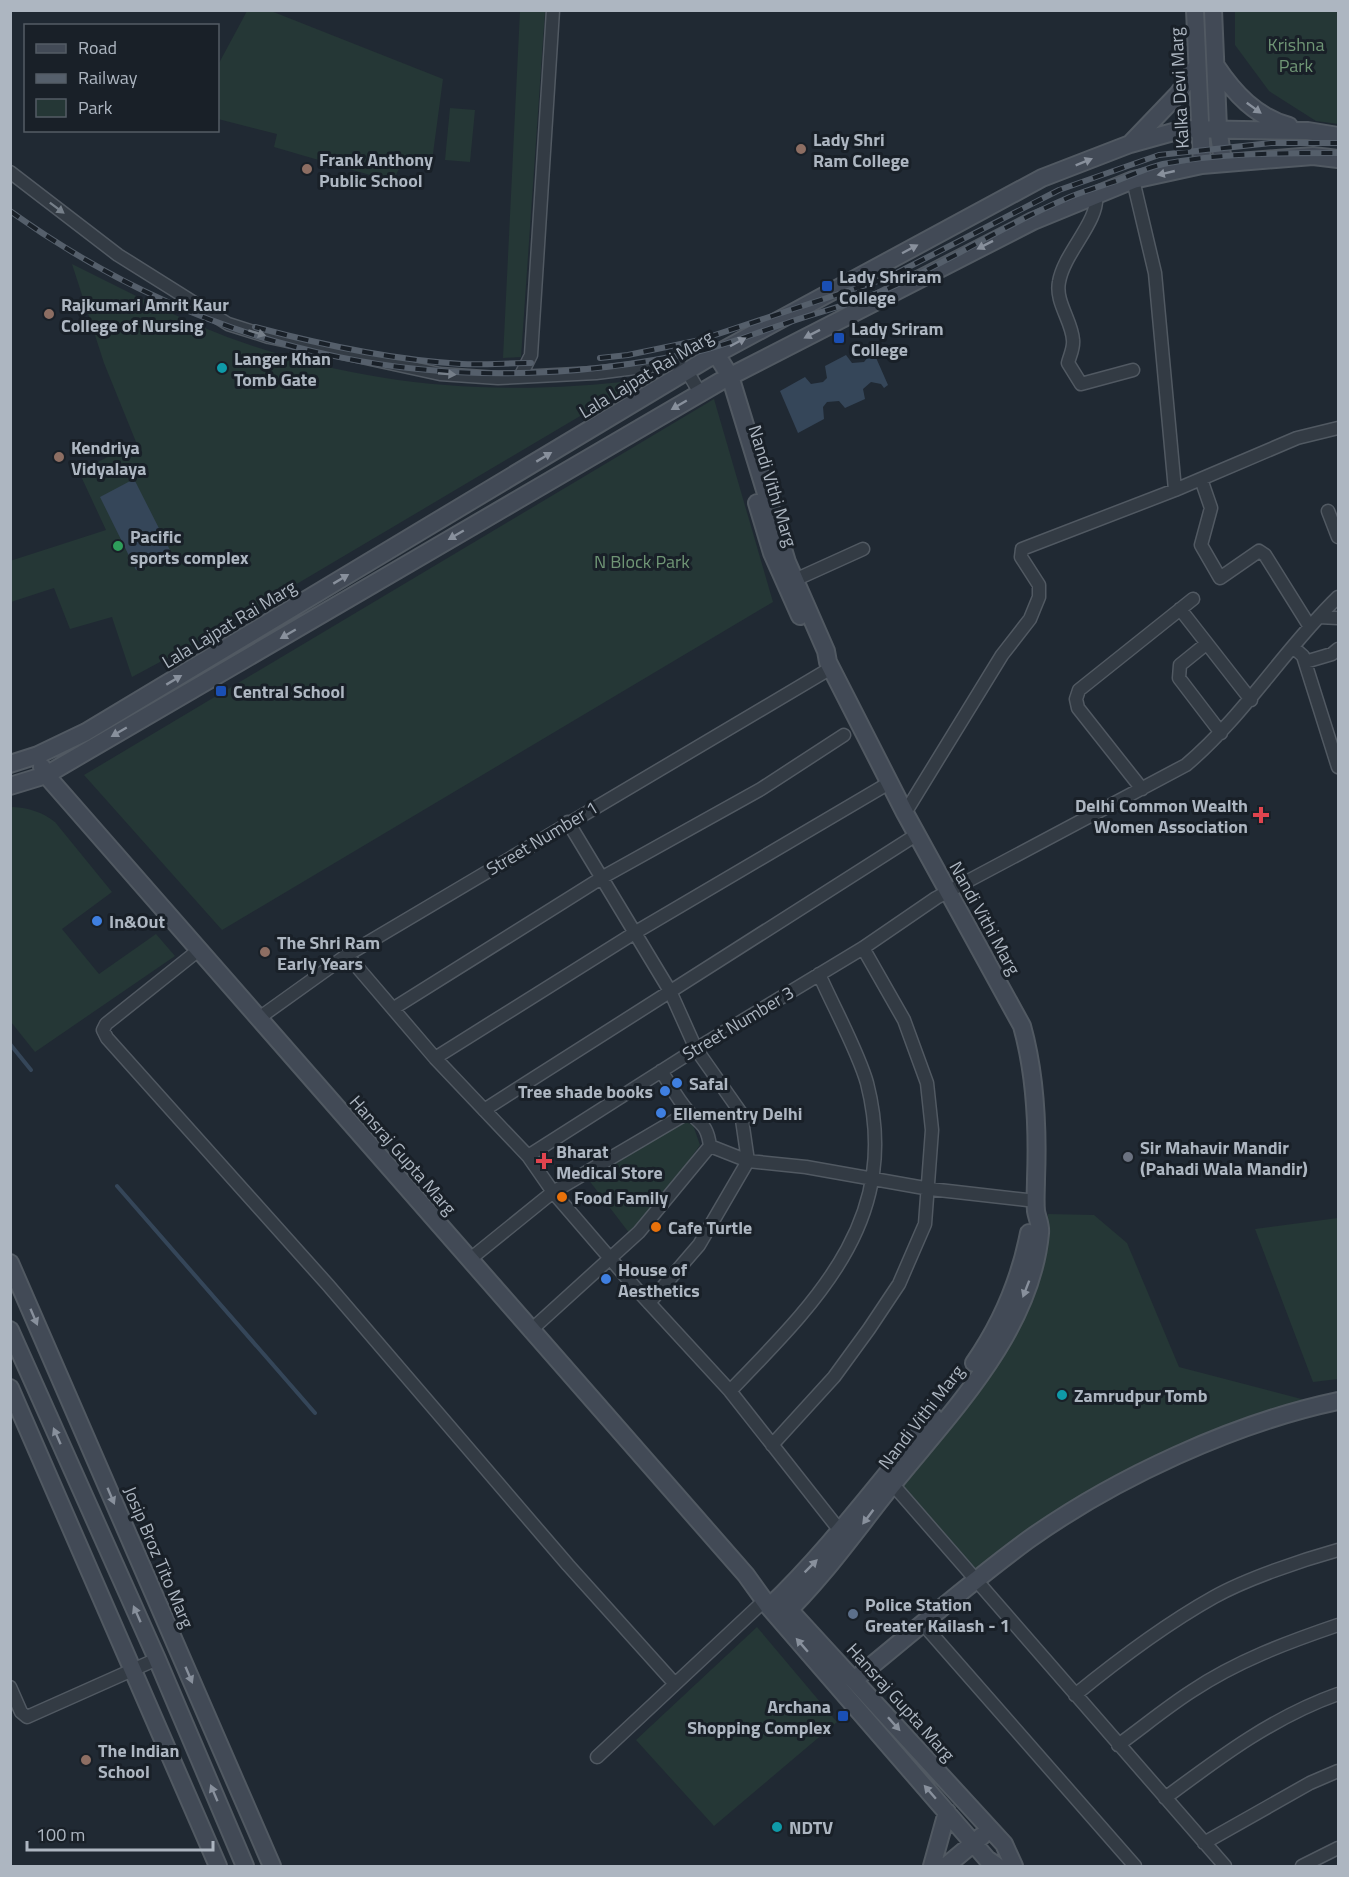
<svg xmlns="http://www.w3.org/2000/svg" width="1349" height="1877" font-family="'Titillium Web',sans-serif">
<style>
.green{fill:#253736}
.water{fill:#354659}
.lines{fill:none;stroke-linecap:round;stroke-linejoin:round}
.stream{stroke:#354659;stroke-width:4}
.street-casing{stroke:#515962;stroke-width:15}
.secondary-casing{stroke:#515962;stroke-width:20}
.street{stroke:#333b44;stroke-width:12}
.secondary{stroke:#424a56;stroke-width:16}
.rail-casing{stroke:#555f6b;stroke-width:6}
.rail{stroke:#192028;stroke-width:4;stroke-dasharray:11;stroke-linecap:butt}
.oneway{fill:#88909c}
.oneway2{fill:#767f89}
.education-dot{fill:#8d6e63;stroke:#192028;stroke-width:2}
.transit-dot{fill:#1a4fb4;stroke:#192028;stroke-width:2}
.culture-dot{fill:#0f9aa8;stroke:#192028;stroke-width:2}
.leisure-dot{fill:#2e9e5b;stroke:#192028;stroke-width:2}
.health-dot{fill:#e0444e;stroke:#192028;stroke-width:2}
.shop-dot{fill:#3f7fe0;stroke:#192028;stroke-width:2}
.worship-dot{fill:#6b7280;stroke:#192028;stroke-width:2}
.food-dot{fill:#e8710a;stroke:#192028;stroke-width:2}
.service-dot{fill:#5c6f8a;stroke:#192028;stroke-width:2}
.labels{text-anchor:middle;dominant-baseline:central;stroke-width:6;stroke-linejoin:round;paint-order:stroke}
.park-label{font-size:18px;fill:#6f9575;stroke:#192028}
.street-label{font-size:18px;fill:#adb6c1;stroke:#192028}
.poi-label{font-size:18px;font-weight:bold;fill:#adb6c1;stroke:#192028;text-anchor:start}
</style>
<rect width="100%" height="100%" fill="#202933"/>
<!-- green -->
<path class="green" d="M 247,11 L 271,11 L 443,79 L 432,161 C 409,160 401,157 394,182 L 274,147 L 277,134 L 218,119 L 218,65 Z
M 520,11 L 545,11 L 521,357 L 503,358 Z
M 1235,11 L 1338,11 L 1338,124 L 1316,121 L 1269,91 L 1235,45 Z
M 450,108 L 475,110 L 470,162 L 445,160 Z
M 72,264 C 131,293 189,325 250,345 C 381,389 505,396 641,380 L 214,633 L 132,677 L 112,617 L 70,629 L 54,588 L 11,602 L 10,561 L 106,530 L 79,472 L 136,442 L 104,363 Z
M 714,399 L 773,602 L 222,930 L 84,775 Z
M 13,807 C 29,808 42,812 55,822 L 112,892 L 62,929 L 99,974 L 156,934 L 175,956 L 35,1052 L 11,1022 L 10,808 Z
M 683,1121 L 693,1125 L 700,1145 L 633,1238 L 588,1179 Z
M 1048,1214 L 1094,1215 L 1127,1243 L 1179,1367 L 1309,1401 L 1149,1461 L 977,1573 L 897,1485 L 952,1420 L 1041,1267 Z
M 1338,1218 L 1338,1379 L 1313,1382 L 1255,1229 Z
M 757,1627 L 837,1722 L 714,1826 L 636,1740 Z"/>
<!-- water -->
<path class="water" d="M 870,344 L 888,385 L 884,388 L 881,384 L 871,382 L 863,389 L 865,399 L 845,408 L 839,401 L 827,402 L 823,407 L 824,419 L 798,433 L 780,391 L 805,377 L 811,384 L 823,382 L 827,378 L 825,366 L 846,355 L 852,363 L 864,362 L 868,357 L 867,346 Z
M 134,479 L 171,552 L 136,570 L 100,497 Z"/>
<g class="lines">
<!-- stream -->
<path class="stream" d="M 10,1044 L 31,1070
M 117,1186 L 315,1413"/>
<!-- street casing -->
<g class="street-casing">
<path id="street" d="M 10,172 L 118,255 L 228,324 L 269,337 L 440,374 L 498,378 L 596,373 L 675,363 L 687,371 L 700,393
M 1133,180 L 1155,273 L 1175,490
M 1096,194 C 1100,221 1064,252 1059,282 C 1055,302 1072,321 1073,340 C 1074,348 1070,355 1068,363 L 1081,384 L 1133,370
M 520,377 L 531,355 L 553,10
M 1201,479 L 1211,508 L 1201,545 L 1220,578 L 1259,551 L 1265,555 L 1310,627
M 1328,511 L 1338,537
M 788,583 L 863,549
M 1180,609 L 1251,700
M 1319,617 L 1338,618
M 1206,644 L 1180,665 L 1179,678 L 1221,733
M 1294,648 L 1303,656 L 1338,767
M 1305,662 L 1332,654 L 1338,649
M 1142,789 L 1078,708 L 1076,699 L 1079,690 L 1193,599
M 905,813 L 1002,655 L 1030,619 L 1039,597 L 1039,585 L 1021,557 L 1022,549 L 1175,490 L 1297,438 L 1338,428
M 568,822 L 670,991 L 696,1049 L 741,1113 L 748,1161 L 699,1245 L 649,1303
M 200,949 L 106,1024 L 103,1030 L 107,1038 L 328,1285 L 568,1565 L 675,1684
M 347,955 L 435,1058 L 528,1156 L 553,1192 L 639,1292 L 730,1391 L 841,1532
M 394,1008 L 603,877 L 761,789 L 844,735
M 259,1018 L 347,955 L 831,668
M 435,1058 L 636,932 L 889,783
M 484,1110 L 916,835
M 710,1146 L 748,1161 L 806,1167 L 930,1189 L 1036,1201
M 528,1156 L 696,1049 L 863,948 L 936,898 L 1186,765 C 1245,715 1284,649 1338,597
M 469,1260 L 553,1192 L 689,1112
M 530,1331 L 639,1232 L 710,1146 C 707,1124 701,1125 688,1111 C 677,1099 670,1084 661,1071
M 730,1391 C 817,1301 902,1220 867,1083 C 858,1051 833,1006 819,974
M 772,1445 L 834,1377 L 869,1329 L 899,1284 L 925,1224 L 932,1130 L 927,1083 L 904,1020 L 863,948
M 889,1480 L 1225,1866
M 923,1624 L 1135,1866
M 10,1687 L 21,1712 L 27,1717 L 157,1659
M 1075,1695 C 1119,1659 1164,1625 1214,1597 C 1246,1579 1302,1560 1338,1550
M 1118,1745 C 1143,1727 1167,1707 1192,1691 C 1237,1661 1288,1642 1338,1625
M 597,1757 L 764,1601
M 1165,1798 C 1220,1757 1273,1717 1338,1694
M 1204,1843 L 1310,1783 L 1338,1771
M 1302,1866 L 1338,1848"/>
</g>
<!-- secondary casing -->
<g class="secondary-casing">
<path id="secondary" d="M 1195,10 L 1202,165
M 1213,10 L 1218,128 L 1223,161
M 1216,66 C 1234,93 1256,117 1289,126
M 1131,143 L 1178,94 L 1197,66
M 716,354 L 730,376 L 787,562 L 826,651 L 828,662 L 905,813 L 1022,1026 C 1036,1076 1038,1127 1036,1179 C 1036,1189 1035,1200 1036,1211 C 1037,1218 1041,1225 1040,1233 C 1031,1331 952,1411 893,1484 C 856,1530 823,1578 780,1619
M 757,503 L 772,553 L 800,616
M 10,764 L 38,755 L 86,732 L 707,359 L 1042,178 L 1130,144 L 1184,129 L 1308,131 L 1338,136
M 42,767 L 46,775 L 746,1575 L 769,1607 L 987,1859 L 997,1866
M 10,786 L 46,775 L 721,381 L 1033,221 L 1133,180 L 1202,165 L 1313,156 L 1338,159
M 10,1263 L 272,1866
M 10,1330 L 157,1659 L 245,1866
M 974,1363 C 1001,1324 1020,1279 1029,1233
M 10,1388 L 218,1866
M 783,1603 L 1004,1844 L 1014,1866
M 769,1607 C 830,1549 879,1481 934,1417
M 854,1680 C 912,1633 968,1584 1028,1540 C 1115,1478 1234,1423 1338,1401
M 932,1866 L 947,1812
M 946,1866 L 982,1836"/>
</g>
<!-- street -->
<use href="#street" class="street"/>
<!-- secondary -->
<use href="#secondary" class="secondary"/>
<!-- rail casing -->
<g class="rail-casing">
<path id="rail" d="M 10,211 C 217,359 451,406 700,351 C 729,344 758,332 787,323 C 822,311 860,302 894,286 C 951,260 1005,225 1063,200 C 1080,192 1099,187 1116,181 C 1131,175 1147,168 1163,164 C 1220,153 1280,153 1338,153
M 255,327 C 322,345 393,360 462,364 C 485,365 508,363 531,363
M 600,358 L 628,355 L 700,340 L 887,278 L 1059,190 L 1159,155 L 1271,143 L 1338,143"/>
</g>
<!-- rail -->
<use href="#rail" class="rail"/>
</g>
<!-- one-way arrows -->
<defs><path id="oneway-solid" d="M-6-.8H1V-3.2L6.5 0L1 3.2V.8H-6Z" transform="scale(1.5)"/></defs>
<g class="oneway">
<use href="#oneway-solid" transform="translate(1254 108) rotate(36)"/>
<use href="#oneway-solid" transform="translate(1084 162) rotate(-22)"/>
<use href="#oneway-solid" transform="translate(1166 173) rotate(167)"/>
<use href="#oneway-solid" transform="translate(985 245) rotate(153)"/>
<use href="#oneway-solid" transform="translate(910 249) rotate(-28)"/>
<use href="#oneway-solid" transform="translate(812 334) rotate(153)"/>
<use href="#oneway-solid" transform="translate(738 342) rotate(-28)"/>
<use href="#oneway-solid" transform="translate(679 405) rotate(150)"/>
<use href="#oneway-solid" transform="translate(544 457) rotate(-31)"/>
<use href="#oneway-solid" transform="translate(456 535) rotate(150)"/>
<use href="#oneway-solid" transform="translate(341 579) rotate(-31)"/>
<use href="#oneway-solid" transform="translate(288 634) rotate(150)"/>
<use href="#oneway-solid" transform="translate(174 680) rotate(-31)"/>
<use href="#oneway-solid" transform="translate(119 732) rotate(150)"/>
<use href="#oneway-solid" transform="translate(1026 1289) rotate(111)"/>
<use href="#oneway-solid" transform="translate(34 1317) rotate(67)"/>
<use href="#oneway-solid" transform="translate(57 1436) rotate(-114)"/>
<use href="#oneway-solid" transform="translate(111 1496) rotate(67)"/>
<use href="#oneway-solid" transform="translate(868 1517) rotate(127)"/>
<use href="#oneway-solid" transform="translate(811 1566) rotate(-45)"/>
<use href="#oneway-solid" transform="translate(137 1614) rotate(-114)"/>
<use href="#oneway-solid" transform="translate(802 1645) rotate(-131)"/>
<use href="#oneway-solid" transform="translate(189 1675) rotate(67)"/>
<use href="#oneway-solid" transform="translate(894 1724) rotate(48)"/>
<use href="#oneway-solid" transform="translate(930 1792) rotate(-131)"/>
<use href="#oneway-solid" transform="translate(214 1793) rotate(-113)"/>
</g>
<g class="oneway2">
<use href="#oneway-solid" transform="translate(57 208) rotate(37)"/>
<use href="#oneway-solid" transform="translate(257 333) rotate(17)"/>
<use href="#oneway-solid" transform="translate(447 374) rotate(5)"/>
</g>
<!-- markers -->
<g class="education-dot">
<circle cx="801" cy="149" r="6"/>
<circle cx="307" cy="169" r="6"/>
<circle cx="49" cy="314" r="6"/>
<circle cx="59" cy="457" r="6"/>
<circle cx="265" cy="952" r="6"/>
<circle cx="86" cy="1760" r="6"/>
</g>
<g class="transit-dot">
<rect x="821" y="280" width="12" height="12" rx="3"/>
<rect x="833" y="332" width="12" height="12" rx="3"/>
<rect x="215" y="685" width="12" height="12" rx="3"/>
<rect x="837" y="1710" width="12" height="12" rx="3"/>
</g>
<g class="culture-dot">
<circle cx="222" cy="368" r="6"/>
<circle cx="1062" cy="1395" r="6"/>
<circle cx="777" cy="1827" r="6"/>
</g>
<circle class="leisure-dot" cx="118" cy="546" r="6"/>
<g class="health-dot">
<path d="M1258 806h6v6h6v6h-6v6h-6v-6h-6v-6h6z"/>
<path d="M541 1152h6v6h6v6h-6v6h-6v-6h-6v-6h6z"/>
</g>
<g class="shop-dot">
<circle cx="97" cy="921" r="6"/>
<circle cx="677" cy="1083" r="6"/>
<circle cx="665" cy="1091" r="6"/>
<circle cx="661" cy="1113" r="6"/>
<circle cx="606" cy="1279" r="6"/>
</g>
<circle class="worship-dot" cx="1128" cy="1157" r="6"/>
<g class="food-dot">
<circle cx="562" cy="1197" r="6"/>
<circle cx="656" cy="1227" r="6"/>
</g>
<circle class="service-dot" cx="853" cy="1614" r="6"/>
<g class="labels">
<!-- park labels -->
<g class="park-label">
<text x="1296" y="44">Krishna<tspan x="1296" dy="21">Park</tspan></text>
<text x="642" y="561">N Block Park</text>
</g>
<!-- street labels -->
<g class="street-label">
<text transform="translate(1179 88) rotate(-93)">Kalka Devi Marg</text>
<text transform="translate(646 374) rotate(-31)">Lala Lajpat Rai Marg</text>
<text transform="translate(773 486) rotate(73)">Nandi Vithi Marg</text>
<text transform="translate(229 624) rotate(-31)">Lala Lajpat Rai Marg</text>
<text transform="translate(542 838) rotate(-31)">Street Number 1</text>
<text transform="translate(985 918) rotate(61)">Nandi Vithi Marg</text>
<text transform="translate(738 1023) rotate(-31)">Street Number 3</text>
<text transform="translate(403 1155) rotate(49)">Hansraj Gupta Marg</text>
<text transform="translate(921 1417) rotate(-52)">Nandi Vithi Marg</text>
<text transform="translate(159 1557) rotate(67)">Josip Broz Tito Marg</text>
<text transform="translate(901 1702) rotate(48)">Hansraj Gupta Marg</text>
</g>
<!-- poi labels -->
<g class="poi-label">
<text x="813" y="139">Lady Shri<tspan x="813" dy="21">Ram College</tspan></text>
<text x="319" y="159">Frank Anthony<tspan x="319" dy="21">Public School</tspan></text>
<text x="839" y="276">Lady Shriram<tspan x="839" dy="21">College</tspan></text>
<text x="61" y="304">Rajkumari Amrit Kaur<tspan x="61" dy="21">College of Nursing</tspan></text>
<text x="851" y="328">Lady Sriram<tspan x="851" dy="21">College</tspan></text>
<text x="234" y="358">Langer Khan<tspan x="234" dy="21">Tomb Gate</tspan></text>
<text x="71" y="447">Kendriya<tspan x="71" dy="21">Vidyalaya</tspan></text>
<text x="130" y="536">Pacific<tspan x="130" dy="21">sports complex</tspan></text>
<text x="233" y="691">Central School</text>
<text x="1248" y="805" text-anchor="end">Delhi Common Wealth<tspan x="1248" dy="21">Women Association</tspan></text>
<text x="109" y="921">In&amp;Out</text>
<text x="277" y="942">The Shri Ram<tspan x="277" dy="21">Early Years</tspan></text>
<text x="689" y="1083">Safal</text>
<text x="653" y="1091" text-anchor="end">Tree shade books</text>
<text x="673" y="1113">Ellementry Delhi</text>
<text x="1140" y="1147">Sir Mahavir Mandir<tspan x="1140" dy="21">(Pahadi Wala Mandir)</tspan></text>
<text x="556" y="1151">Bharat<tspan x="556" dy="21">Medical Store</tspan></text>
<text x="574" y="1197">Food Family</text>
<text x="668" y="1227">Cafe Turtle</text>
<text x="618" y="1269">House of<tspan x="618" dy="21">Aesthetics</tspan></text>
<text x="1074" y="1395">Zamrudpur Tomb</text>
<text x="865" y="1604">Police Station<tspan x="865" dy="21">Greater Kailash - 1</tspan></text>
<text x="831" y="1706" text-anchor="end">Archana<tspan x="831" dy="21">Shopping Complex</tspan></text>
<text x="98" y="1750">The Indian<tspan x="98" dy="21">School</tspan></text>
<text x="789" y="1827">NDTV</text>
</g>
</g>
<!-- border -->
<rect width="1349" height="1877" fill="none" stroke="#adb6c1" stroke-width="24"/>
<!-- legend -->
<rect x="24" y="24" width="195" height="108" fill="#192028" stroke="#545c65" stroke-width="1.5"/>
<rect x="36" y="44" width="30" height="9" fill="#424a56" stroke="#545c65" stroke-width="1.5"/>
<text x="78" y="54" font-size="18" fill="#adb6c1">Road</text>
<rect x="36" y="74" width="30" height="9" fill="#555f6b" stroke="#545c65" stroke-width="1.5"/>
<text x="78" y="84" font-size="18" fill="#adb6c1">Railway</text>
<rect x="36" y="99" width="30" height="18" fill="#253736" stroke="#545c65" stroke-width="1.5"/>
<text x="78" y="114" font-size="18" fill="#adb6c1">Park</text>
<!-- scale -->
<path d="M27 1841v9h186v-9" fill="none" stroke="#adb6c1" stroke-width="3"/>
<text x="36" y="1841" font-size="18" fill="#adb6c1" stroke="#192028" stroke-width="4.5" paint-order="stroke">100 m</text>
</svg>
